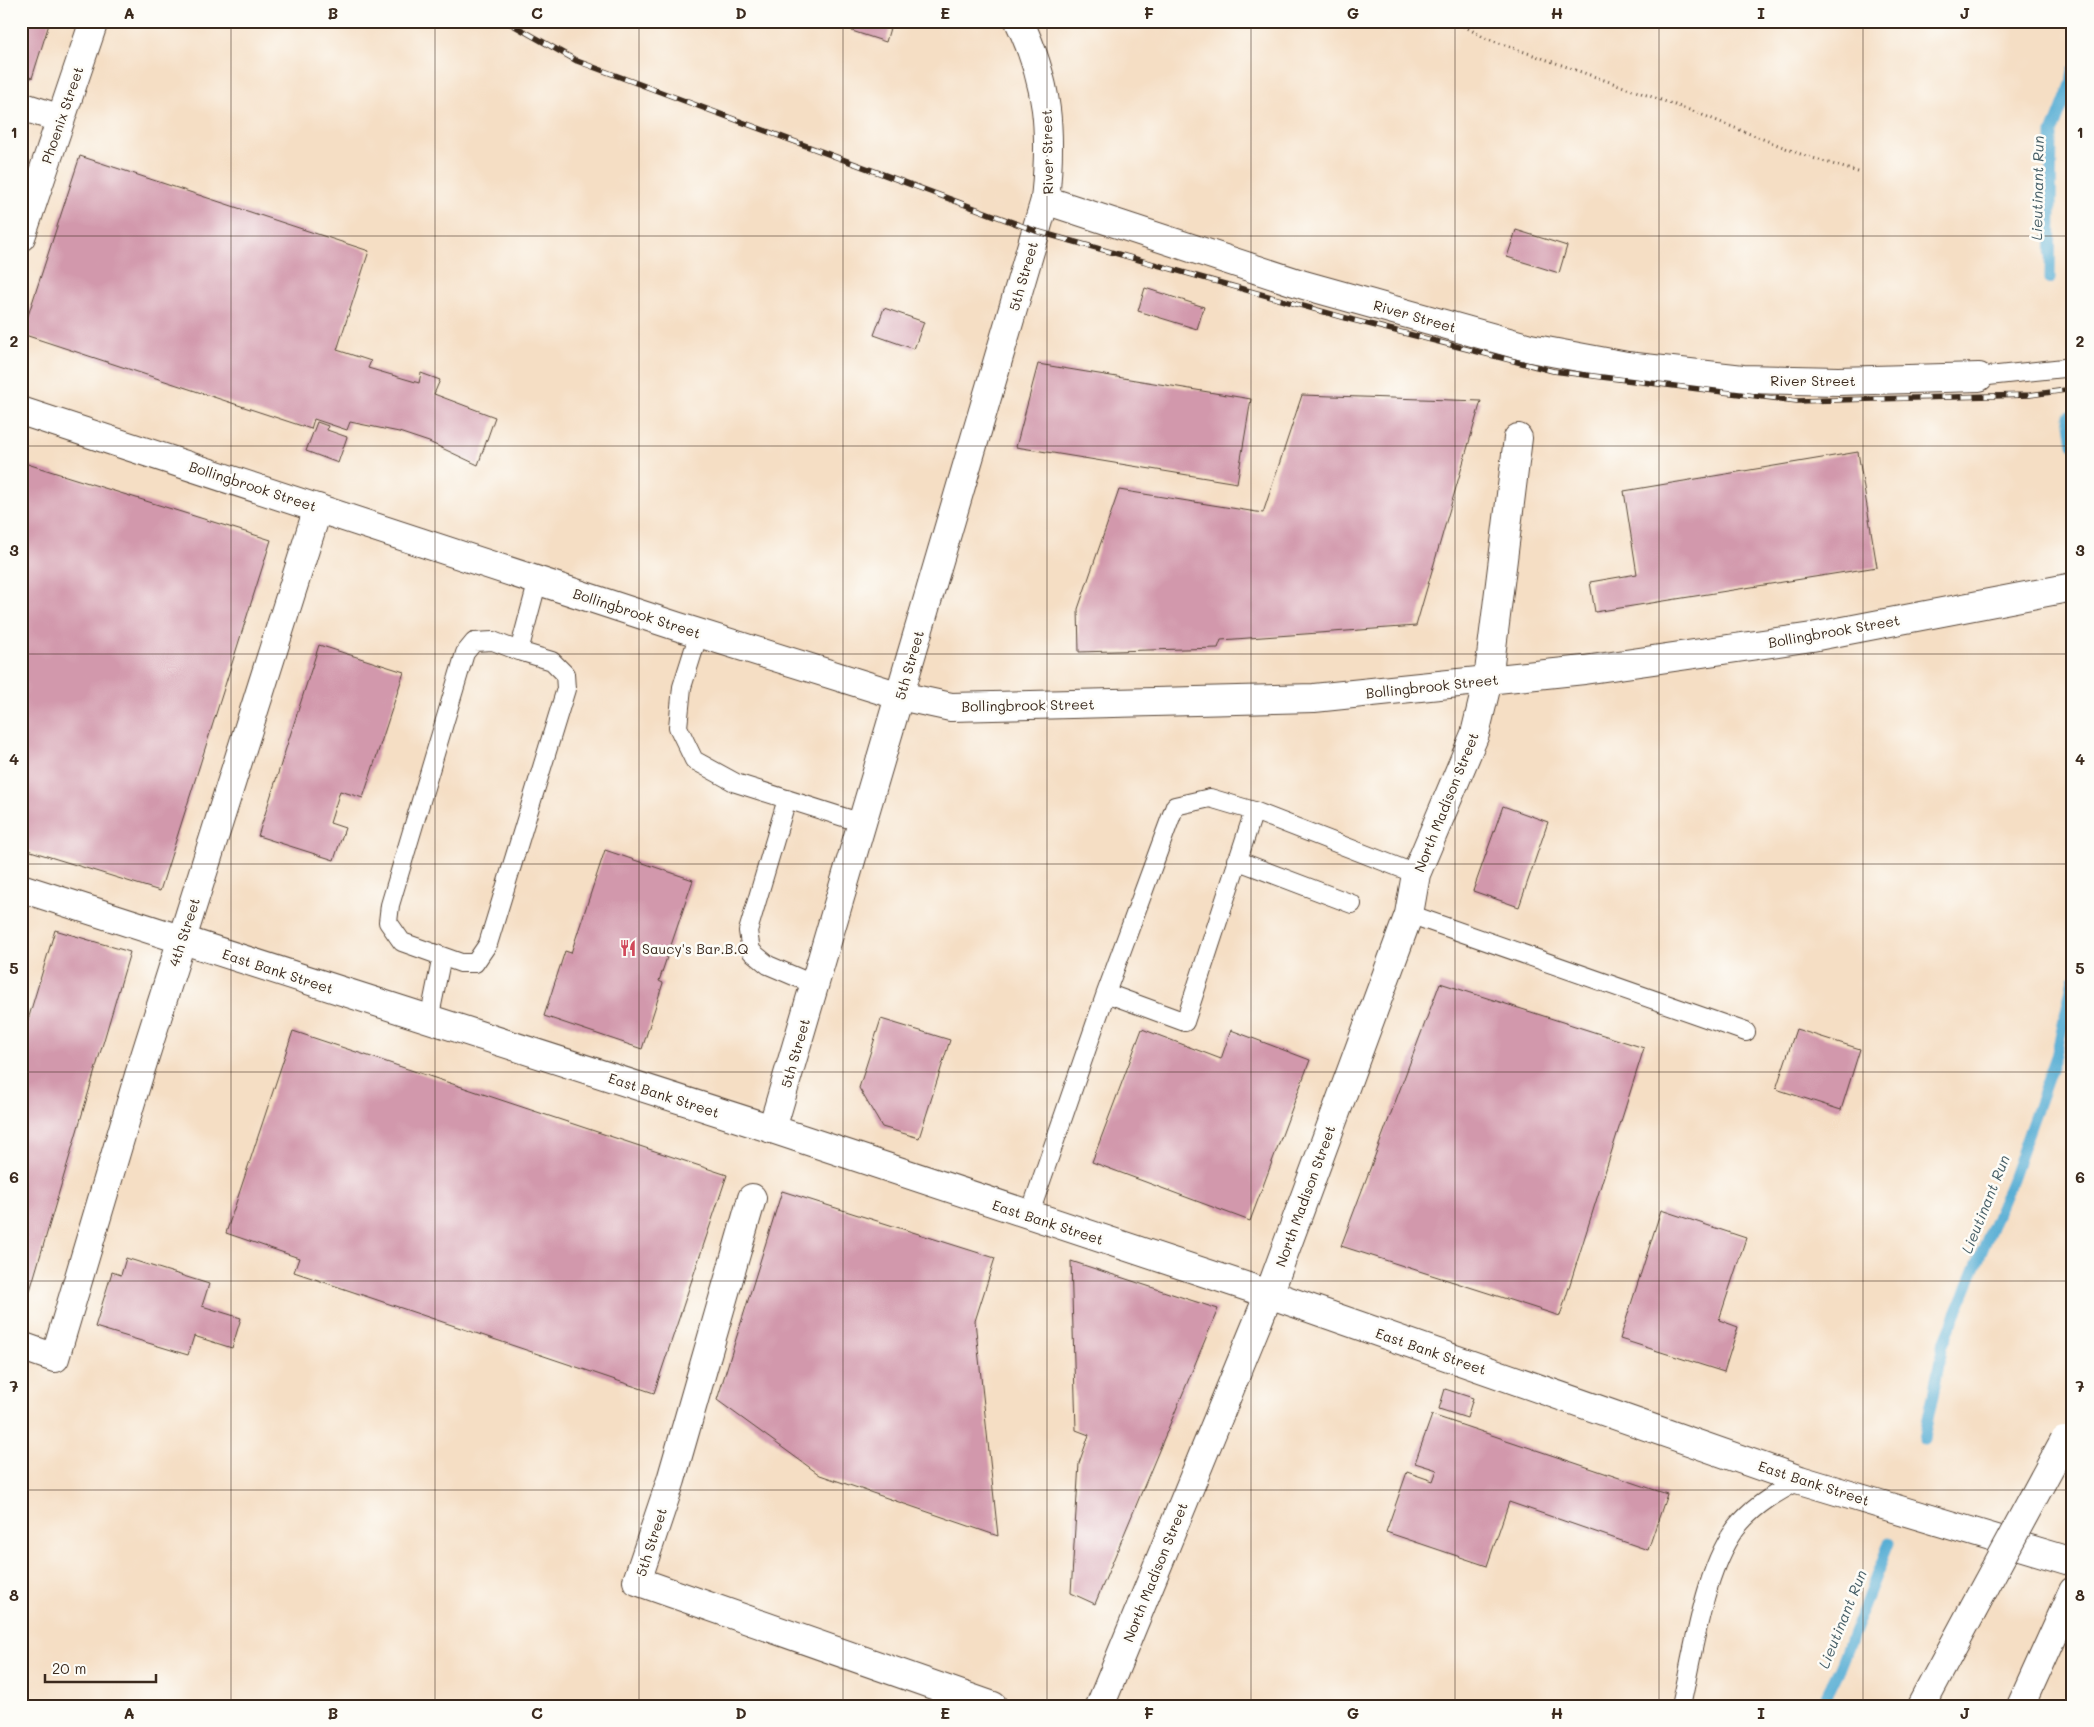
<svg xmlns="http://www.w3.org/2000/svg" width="2094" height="1727" font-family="Mali,sans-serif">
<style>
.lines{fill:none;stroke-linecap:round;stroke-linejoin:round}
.stream{stroke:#58aed4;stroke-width:11}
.building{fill:#d298ac}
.lane-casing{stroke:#574537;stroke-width:20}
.street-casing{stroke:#574537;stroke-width:30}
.secondary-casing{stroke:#574537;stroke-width:30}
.primary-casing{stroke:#574537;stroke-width:30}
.highway-casing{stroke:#574537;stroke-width:30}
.path{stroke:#574537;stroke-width:3;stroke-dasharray:1 4;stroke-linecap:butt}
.lane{stroke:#fff;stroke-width:18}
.street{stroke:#fff;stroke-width:28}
.secondary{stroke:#fff;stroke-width:28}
.primary{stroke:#fff;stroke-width:28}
.highway{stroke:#fff;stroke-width:28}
.rail-casing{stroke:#3b2a1e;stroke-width:5.5}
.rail{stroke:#fdfcf7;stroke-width:4;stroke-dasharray:11;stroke-linecap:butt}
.highway-bridge-casing{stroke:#574537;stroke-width:30;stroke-linecap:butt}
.highway-bridge{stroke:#fff;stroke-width:28}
.grid{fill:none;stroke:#3b2a1e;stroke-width:1;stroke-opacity:0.55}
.labels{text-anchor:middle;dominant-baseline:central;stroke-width:5;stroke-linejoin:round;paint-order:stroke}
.street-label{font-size:14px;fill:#3b2a1e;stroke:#fdfcf7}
.poi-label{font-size:14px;fill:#3b2a1e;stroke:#fdfcf7;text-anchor:start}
.water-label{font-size:15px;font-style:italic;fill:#475f67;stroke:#fdfcf7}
.neatline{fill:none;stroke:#3b2a1e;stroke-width:2}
.grid-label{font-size:16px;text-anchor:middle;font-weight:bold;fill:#3b2a1e}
</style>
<rect width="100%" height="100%" fill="#fdfcf7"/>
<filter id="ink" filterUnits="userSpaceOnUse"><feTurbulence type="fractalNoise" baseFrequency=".02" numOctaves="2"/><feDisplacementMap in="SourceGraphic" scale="10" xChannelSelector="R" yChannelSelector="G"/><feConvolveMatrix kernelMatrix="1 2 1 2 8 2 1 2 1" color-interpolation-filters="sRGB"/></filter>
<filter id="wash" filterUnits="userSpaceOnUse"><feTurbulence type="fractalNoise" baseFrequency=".0096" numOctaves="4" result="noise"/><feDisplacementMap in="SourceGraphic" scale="20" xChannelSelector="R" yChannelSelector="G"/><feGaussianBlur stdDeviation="1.12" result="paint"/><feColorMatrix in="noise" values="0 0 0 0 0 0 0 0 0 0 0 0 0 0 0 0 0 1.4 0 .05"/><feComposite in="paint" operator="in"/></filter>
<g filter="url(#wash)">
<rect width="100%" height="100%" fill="#f5dec4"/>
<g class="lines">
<!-- stream -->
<path class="stream" d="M 2050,279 L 2052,133 L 2071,84 L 2073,71
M 2069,416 L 2073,444
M 1924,1439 L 1943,1345 L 2012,1179 L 2056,1056 L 2073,979
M 1821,1706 L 1840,1667 L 1889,1543"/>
</g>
<g id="blocks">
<!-- building -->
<path class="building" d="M 21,21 L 50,21 L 32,78 L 21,74 Z
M 855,21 L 892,21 L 886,42 L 852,31 Z
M 80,156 L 369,251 L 337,350 L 371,361 L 368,368 L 419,383 L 421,373 L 440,380 L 434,394 L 495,417 L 478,465 L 429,442 L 399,432 L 350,422 L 347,430 L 314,419 L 311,429 L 22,334 Z
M 1516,230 L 1567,246 L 1559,273 L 1507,257 Z
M 1145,288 L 1204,307 L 1197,329 L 1138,311 Z
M 884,308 L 924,322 L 914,349 L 874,335 Z
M 1038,364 L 1251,399 L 1237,483 L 1016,447 Z
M 1302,395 L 1481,401 L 1416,626 L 1221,640 L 1218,648 L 1079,652 L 1078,609 L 1119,490 L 1263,513 Z
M 317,422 L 328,426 L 327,430 L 347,437 L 338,463 L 306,451 Z
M 1858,452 L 1877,567 L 1595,612 L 1590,582 L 1637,574 L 1624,491 Z
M 21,462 L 271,540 L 160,891 L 21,848 Z
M 319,645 L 404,672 L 363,798 L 340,791 L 330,823 L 345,828 L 334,860 L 258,836 Z
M 1503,806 L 1548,822 L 1519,907 L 1473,891 Z
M 605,850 L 693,880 L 659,981 L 663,983 L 642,1049 L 544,1016 L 565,951 L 571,953 Z
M 55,930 L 130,952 L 26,1304 L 21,1303 L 21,1043 Z
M 1440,983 L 1644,1048 L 1560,1316 L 1341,1246 Z
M 881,1019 L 950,1040 L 919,1138 L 882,1127 L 859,1088 Z
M 1142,1029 L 1221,1059 L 1231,1030 L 1310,1060 L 1250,1221 L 1092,1162 Z
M 1796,1029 L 1860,1049 L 1841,1110 L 1776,1089 Z
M 293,1031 L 727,1175 L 654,1393 L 294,1272 L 299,1258 L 226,1233 Z
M 782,1191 L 995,1258 L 975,1321 L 998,1536 L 820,1475 L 717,1400 Z
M 1661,1210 L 1746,1238 L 1719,1320 L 1738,1327 L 1724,1372 L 1620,1339 Z
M 126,1258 L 209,1284 L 202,1306 L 241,1318 L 232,1348 L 194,1336 L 188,1355 L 95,1327 L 112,1272 L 121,1275 Z
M 1071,1261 L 1218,1309 L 1095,1604 L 1071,1593 L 1079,1463 L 1089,1435 L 1076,1430 Z
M 1445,1389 L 1473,1398 L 1467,1418 L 1439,1409 Z
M 1432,1415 L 1667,1494 L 1648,1550 L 1509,1502 L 1487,1566 L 1386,1532 L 1407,1472 L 1433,1481 L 1437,1470 L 1415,1463 Z"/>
</g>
</g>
<g filter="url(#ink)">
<use href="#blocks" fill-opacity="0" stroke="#574537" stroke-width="1"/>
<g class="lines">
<!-- lane casing -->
<g class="lane-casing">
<path id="lane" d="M 1979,377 L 2073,367
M 699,633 L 682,687 L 678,727 L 694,760 L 736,783 L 862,823
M 519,651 L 552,661 L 565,674 L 566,689 L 488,944 L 475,963 L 461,963 L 402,942 L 388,922 L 390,905 L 465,653 L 474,642 L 493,641 L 519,651 L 538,580
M 787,799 L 748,931 L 751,951 L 768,965 L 815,985
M 1236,860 L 1352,904
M 1409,914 L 1746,1032
M 1106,993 L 1185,1022 L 1254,811
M 429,1020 L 442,956
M 1029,1216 L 1106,993 L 1175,806 L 1210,798 L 1254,811 L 1416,874
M 1681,1706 C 1693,1655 1705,1560 1741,1522 C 1758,1503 1778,1492 1800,1480"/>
</g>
<!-- street casing -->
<g class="street-casing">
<path id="street" d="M 21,106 L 61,119
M 1045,200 L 1304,285 L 1530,348 L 1627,366 L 1743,379 L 1838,381 L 1979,377
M 21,237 L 94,21
M 752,1198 L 671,1480 L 637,1581 L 993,1706
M 21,1346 L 55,1358 L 139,1075 L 318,508
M 1100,1706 L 1269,1294 L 1409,914 L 1416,874 L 1475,734 L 1488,680 L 1518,438"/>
</g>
<!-- secondary casing -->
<g class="secondary-casing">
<path id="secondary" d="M 772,1129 L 1045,200 C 1052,132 1049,84 1019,21"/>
</g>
<!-- primary casing -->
<g class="primary-casing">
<path id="primary" d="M 21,411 L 676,626 L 900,696 L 951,707 L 1314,698 L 1584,670 L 1812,637 L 2073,587
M 21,888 L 772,1129 L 1269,1294 L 1800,1480 L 2073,1562"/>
</g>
<!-- highway casing -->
<g class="highway-casing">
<path id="highway" d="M 1921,1706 L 1972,1611
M 2021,1706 L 2073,1591"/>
</g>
<!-- path -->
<path class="path" d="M 1455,21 L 1485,38 L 1695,112 L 1803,155 L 1861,173"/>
<!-- lane -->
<use href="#lane" class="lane"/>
<!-- street -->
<use href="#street" class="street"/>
<!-- secondary -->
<use href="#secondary" class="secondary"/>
<!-- primary -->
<use href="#primary" class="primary"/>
<!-- highway -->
<use href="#highway" class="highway"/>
<!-- rail casing -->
<g class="rail-casing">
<path id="rail" d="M 506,21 L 577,61 L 1036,231 L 1353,320 L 1553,371 L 1797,401 L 2030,395 L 2073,389"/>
</g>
<!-- rail -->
<use href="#rail" class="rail"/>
<!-- highway-bridge casing -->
<g class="highway-bridge-casing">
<path id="highway-bridge" d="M 1972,1611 L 2064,1441"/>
</g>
<!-- highway-bridge -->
<use href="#highway-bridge" class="highway-bridge"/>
</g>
</g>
<!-- grid -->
<path class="grid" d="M 231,21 L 231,1706M 435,21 L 435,1706M 639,21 L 639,1706M 843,21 L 843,1706M 1047,21 L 1047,1706M 1251,21 L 1251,1706M 1455,21 L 1455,1706M 1659,21 L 1659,1706M 1863,21 L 1863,1706M 21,236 L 2073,236M 21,446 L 2073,446M 21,654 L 2073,654M 21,864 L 2073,864M 21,1072 L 2073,1072M 21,1281 L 2073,1281M 21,1490 L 2073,1490"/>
<!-- icons -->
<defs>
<g id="restaurant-bare" transform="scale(1.35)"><path d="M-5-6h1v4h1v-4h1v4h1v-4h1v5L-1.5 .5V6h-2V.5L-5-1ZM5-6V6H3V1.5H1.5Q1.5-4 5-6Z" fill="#d1495b" stroke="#fdfcf7" stroke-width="2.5" paint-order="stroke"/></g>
</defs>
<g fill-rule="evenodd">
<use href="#restaurant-bare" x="628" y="948"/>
</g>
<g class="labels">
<!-- street labels -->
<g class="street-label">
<text transform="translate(62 115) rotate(-71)">Phoenix Street</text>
<text transform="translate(1047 152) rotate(-91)">River Street</text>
<text transform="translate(1023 276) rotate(-74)">5th Street</text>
<text transform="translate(1415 316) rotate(16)">River Street</text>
<text x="1813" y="380">River Street</text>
<text transform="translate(253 486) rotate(18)">Bollingbrook Street</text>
<text transform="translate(637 613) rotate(18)">Bollingbrook Street</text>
<text transform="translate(1834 631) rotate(-10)">Bollingbrook Street</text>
<text transform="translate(909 665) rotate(-74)">5th Street</text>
<text transform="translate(1432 686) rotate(-6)">Bollingbrook Street</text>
<text transform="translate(1028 705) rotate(-1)">Bollingbrook Street</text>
<text transform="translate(1446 802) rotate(-68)">North Madison Street</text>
<text transform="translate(184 932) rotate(-72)">4th Street</text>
<text transform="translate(278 971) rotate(18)">East Bank Street</text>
<text transform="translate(795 1053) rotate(-74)">5th Street</text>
<text transform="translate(664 1095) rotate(18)">East Bank Street</text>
<text transform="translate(1305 1196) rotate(-70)">North Madison Street</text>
<text transform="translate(1048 1222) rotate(18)">East Bank Street</text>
<text transform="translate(1431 1351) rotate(19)">East Bank Street</text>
<text transform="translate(1814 1483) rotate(18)">East Bank Street</text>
<text transform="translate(651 1542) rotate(-72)">5th Street</text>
<text transform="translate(1155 1572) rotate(-68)">North Madison Street</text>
</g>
<!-- poi labels -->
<g class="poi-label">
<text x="642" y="948">Saucy's Bar.B.Q</text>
</g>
<!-- water labels -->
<g class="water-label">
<text transform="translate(2037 188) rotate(-89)">Lieutinant Run</text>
<text transform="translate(1985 1204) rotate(-68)">Lieutinant Run</text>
<text transform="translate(1842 1619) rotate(-68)">Lieutinant Run</text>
</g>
</g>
<!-- margin -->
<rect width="2094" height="1727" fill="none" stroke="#fdfcf7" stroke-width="55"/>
<!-- scale -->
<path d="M45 1674v8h111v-8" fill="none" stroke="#3b2a1e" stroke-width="2.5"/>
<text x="52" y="1674" font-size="15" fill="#3b2a1e" stroke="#fdfcf7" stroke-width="4" paint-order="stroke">20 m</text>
<rect x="28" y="28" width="2038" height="1672" class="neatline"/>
<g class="grid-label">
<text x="129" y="19">A</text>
<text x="333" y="19">B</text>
<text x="537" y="19">C</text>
<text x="741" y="19">D</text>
<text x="945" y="19">E</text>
<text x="1149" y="19">F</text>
<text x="1353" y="19">G</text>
<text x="1557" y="19">H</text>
<text x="1761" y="19">I</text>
<text x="1965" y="19">J</text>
<text x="14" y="138">1</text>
<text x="2080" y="138">1</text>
<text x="14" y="347">2</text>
<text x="2080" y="347">2</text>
<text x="14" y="556">3</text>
<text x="2080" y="556">3</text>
<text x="14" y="765">4</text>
<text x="2080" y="765">4</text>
<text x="14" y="974">5</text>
<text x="2080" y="974">5</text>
<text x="14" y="1183">6</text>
<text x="2080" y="1183">6</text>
<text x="14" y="1392">7</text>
<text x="2080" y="1392">7</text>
<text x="14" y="1601">8</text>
<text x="2080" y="1601">8</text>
<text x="129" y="1719">A</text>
<text x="333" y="1719">B</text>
<text x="537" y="1719">C</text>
<text x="741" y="1719">D</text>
<text x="945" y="1719">E</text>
<text x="1149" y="1719">F</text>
<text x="1353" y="1719">G</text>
<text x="1557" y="1719">H</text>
<text x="1761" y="1719">I</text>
<text x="1965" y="1719">J</text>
</g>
</svg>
